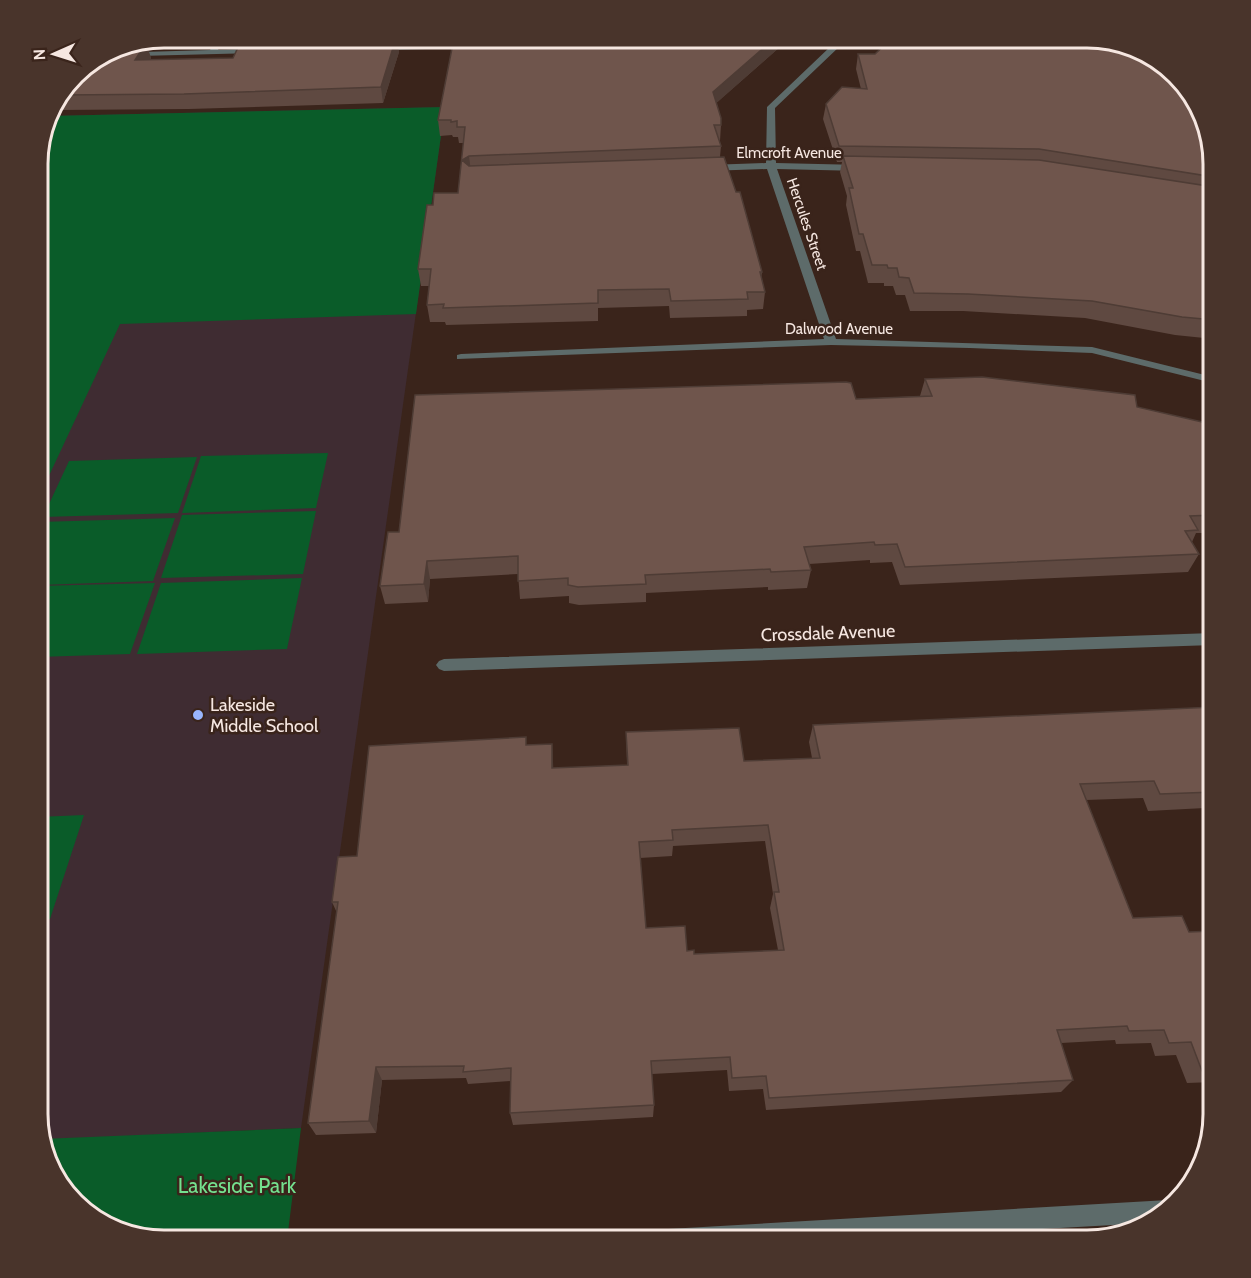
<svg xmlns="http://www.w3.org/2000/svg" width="1251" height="1278" font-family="Cabin,sans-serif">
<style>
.education{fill:#3f2c32}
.green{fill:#0a5c29}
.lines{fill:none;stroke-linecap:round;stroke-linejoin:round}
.street{fill:#5d6b6a;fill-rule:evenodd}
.wall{fill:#5f4941;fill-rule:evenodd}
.shaded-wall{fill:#4e3c35}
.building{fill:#6f554c;stroke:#4e3c35;stroke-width:1.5;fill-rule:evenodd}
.poi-dot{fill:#99b5fd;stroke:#3a241b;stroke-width:2}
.labels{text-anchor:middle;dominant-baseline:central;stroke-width:5;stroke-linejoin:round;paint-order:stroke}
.far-street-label{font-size:15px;fill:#f6e7e1;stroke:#3a241b}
.street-label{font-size:18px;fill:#f6e7e1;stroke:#3a241b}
.poi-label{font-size:18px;fill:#f6e7e1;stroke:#3a241b;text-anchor:start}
.near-park-label{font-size:21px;fill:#74e18f;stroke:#3a241b}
.rim{fill:none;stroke:#f6e7e1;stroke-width:3}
</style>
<rect width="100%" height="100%" fill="#3a241b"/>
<!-- education -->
<path class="education" d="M 445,107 L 301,1128 L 42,1140 L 38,1115 L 38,155 L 48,116 Z"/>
<!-- green -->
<path class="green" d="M 445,107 L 416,314 L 120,324 L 47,480 L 38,481 L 38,155 L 48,116 Z
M 328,453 L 316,508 L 182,513 L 201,456 Z
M 197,457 L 178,513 L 43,517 L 69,461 Z
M 316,511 L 303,574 L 161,578 L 182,515 Z
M 175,518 L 153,581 L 38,585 L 39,522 Z
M 302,578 L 287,649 L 137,654 L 161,583 Z
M 155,583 L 130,654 L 38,657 L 38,586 Z
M 84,815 L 50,919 L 38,920 L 38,817 Z
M 301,1128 L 287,1240 L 164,1240 L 108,1228 L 69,1197 L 44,1155 L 42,1139 Z"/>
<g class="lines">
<!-- street -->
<path class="street" d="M 217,38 L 224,38 L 218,50 L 256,49 L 260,51 L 256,53 L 100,57 L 107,53 L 210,50 Z
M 842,38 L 845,41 L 903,43 L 907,45 L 903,47 L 840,46 L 775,108 L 776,163 L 861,165 L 866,168 L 861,171 L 777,169 L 836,339 L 1092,347 L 1213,377 L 1213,383 L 1092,353 L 970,348 L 831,345 L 457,359 L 457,355 L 461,354 L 824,339 L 767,169 L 708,171 L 703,168 L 708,165 L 766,163 L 767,107 L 831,46 L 762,44 L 758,42 L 759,40 L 836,41 Z
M 471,44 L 475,46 L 474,48 L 379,50 L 375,48 L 379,46 Z
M 1213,633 L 1213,645 L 444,671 L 439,669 L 436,665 L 439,661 L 444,659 Z
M 1168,1200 L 1175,1203 L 1170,1209 L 1148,1223 L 852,1240 L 657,1240 L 660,1232 L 668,1229 Z"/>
</g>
<!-- wall -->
<path class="wall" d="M 163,38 L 156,49 L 148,50 L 151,58 L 150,60 L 233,58 L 248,41 L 247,38 L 403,38 L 401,43 L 397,44 L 399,52 L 383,103 L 189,109 L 58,110 L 57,108 L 51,108 L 80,69 L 116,47 Z
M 454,38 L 782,38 L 781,46 L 716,103 L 721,125 L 720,141 L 719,141 L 721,146 L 720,157 L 762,272 L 761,278 L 765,292 L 763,309 L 747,310 L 747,316 L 670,318 L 669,306 L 598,308 L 598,321 L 446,325 L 445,322 L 430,322 L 427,305 L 429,286 L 421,286 L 418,269 L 433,205 L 458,193 L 464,143 L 459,143 L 458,137 L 453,137 L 452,135 L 440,136 L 438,120 Z
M 892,38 L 1095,38 L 1143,50 L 1214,163 L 1214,339 L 1175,335 L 1085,318 L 963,311 L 910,311 L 905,295 L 896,295 L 893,286 L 884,286 L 884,283 L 868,283 L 860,251 L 856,251 L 846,205 L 847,196 L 840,172 L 842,162 L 837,162 L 823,119 L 826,104 L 861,89 L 856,69 L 858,54 L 875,54 Z
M 925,379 L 1137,407 L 1205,423 L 1212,409 L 1214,409 L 1214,533 L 1196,533 L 1192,542 L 1199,554 L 1188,572 L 900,585 L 892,562 L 870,563 L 870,560 L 809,564 L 811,570 L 807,588 L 768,590 L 768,587 L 646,593 L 646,602 L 579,605 L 569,603 L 569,596 L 520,599 L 518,574 L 430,579 L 428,602 L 385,604 L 380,586 L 399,532 L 856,399 L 920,396 Z
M 1214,707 L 1214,826 L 1205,808 L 1148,811 L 1143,798 L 1086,800 L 1133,918 L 1189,932 L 1214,931 L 1214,1082 L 1187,1083 L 1176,1055 L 1155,1056 L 1151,1043 L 1116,1044 L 1115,1040 L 1061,1043 L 1073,1080 L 1061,1092 L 766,1110 L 763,1089 L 729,1091 L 727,1070 L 652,1074 L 654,1105 L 653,1117 L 513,1125 L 510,1113 L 511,1081 L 468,1084 L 466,1078 L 382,1080 L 376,1133 L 316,1135 L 308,1123 L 337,913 L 332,902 L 357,856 L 527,745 L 552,744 L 553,768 L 627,765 L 626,732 L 744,761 L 812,758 L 809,742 L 813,725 ZM 765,841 L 773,894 L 770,908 L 778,950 L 694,954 L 646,928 L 640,858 L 672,856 L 673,846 Z"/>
<!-- shaded-wall -->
<path class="shaded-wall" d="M 163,38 L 156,49 L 153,40 Z
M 396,38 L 399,52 L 383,103 L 381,87 Z
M 775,38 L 782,38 L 781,46 L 712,107 L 713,92 Z
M 146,43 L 151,58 L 140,75 L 135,60 Z
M 469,156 L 471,172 L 462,160 Z
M 427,561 L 430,579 L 428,602 L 424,584 Z
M 552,744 L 553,761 L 554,785 L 552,768 Z
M 376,1067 L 382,1080 L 376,1133 L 369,1121 Z"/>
<!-- building -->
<path class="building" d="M 396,38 L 381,87 L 184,94 L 61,95 L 80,69 L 116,47 L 135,43 L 146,43 L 135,60 L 233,58 L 241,41 Z
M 454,38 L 775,38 L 713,92 L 721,118 L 721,125 L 714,125 L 721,146 L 469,156 L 462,160 L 469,166 L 724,157 L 736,192 L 740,192 L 762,272 L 760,272 L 765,292 L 747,292 L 748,299 L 671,301 L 669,289 L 598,290 L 598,303 L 443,308 L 444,304 L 427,305 L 431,269 L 418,269 L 427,205 L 433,205 L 434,193 L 458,193 L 465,127 L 457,127 L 457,121 L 451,122 L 451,120 L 438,120 Z
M 892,38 L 1003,38 L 1138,49 L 1143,50 L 1182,81 L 1204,116 L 1214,163 L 1214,177 L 1039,149 L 839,146 L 826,104 L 842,87 L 867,89 L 858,54 L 875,54 Z
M 843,156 L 1039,160 L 1214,187 L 1214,320 L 1182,317 L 1092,301 L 968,294 L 914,293 L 909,278 L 899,277 L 897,268 L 888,268 L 887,265 L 872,265 L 863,234 L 859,234 L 849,188 L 853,188 Z
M 982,377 L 1135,395 L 1137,407 L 1211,424 L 1212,409 L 1214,409 L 1214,515 L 1190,516 L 1198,530 L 1185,531 L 1199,554 L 905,567 L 897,544 L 875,545 L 874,542 L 804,547 L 811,570 L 771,572 L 770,569 L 645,575 L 646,584 L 578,587 L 568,585 L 568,578 L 518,581 L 518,556 L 427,561 L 424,584 L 380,586 L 388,532 L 399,532 L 415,395 L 846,382 L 851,383 L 856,399 L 932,396 L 925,379 Z
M 1214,707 L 1214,792 L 1160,794 L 1154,781 L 1080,784 L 1133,918 L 1182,916 L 1189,932 L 1214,931 L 1214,1070 L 1202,1071 L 1191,1042 L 1169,1043 L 1164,1030 L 1129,1031 L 1127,1026 L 1057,1030 L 1073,1080 L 769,1098 L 766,1076 L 732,1078 L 730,1057 L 651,1061 L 654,1105 L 510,1113 L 511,1068 L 463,1072 L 464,1066 L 376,1067 L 369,1121 L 308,1123 L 338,902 L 332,902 L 338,857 L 357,856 L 369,746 L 526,737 L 526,745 L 552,744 L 552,768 L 628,765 L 626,732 L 739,728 L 744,761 L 820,758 L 813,725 ZM 768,825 L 779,892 L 774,892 L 784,950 L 694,954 L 694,950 L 687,951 L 685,926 L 646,928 L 639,842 L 673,840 L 672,830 Z"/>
<!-- markers -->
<circle class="poi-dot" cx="198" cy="715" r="6"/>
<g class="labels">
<!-- far-street labels -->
<g class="far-street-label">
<text x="789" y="153">Elmcroft Avenue</text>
<text transform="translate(807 224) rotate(71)">Hercules Street</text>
<text x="839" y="329">Dalwood Avenue</text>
</g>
<!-- street labels -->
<g class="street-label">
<text transform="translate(828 633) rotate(-2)">Crossdale Avenue</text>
</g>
<!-- poi labels -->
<g class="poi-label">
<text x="210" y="705">Lakeside<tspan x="210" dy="21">Middle School</tspan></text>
</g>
<!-- near-park labels -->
<g class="near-park-label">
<text x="237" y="1185">Lakeside Park</text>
</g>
</g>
<!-- crop -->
<path d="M0 0H1251V1278H0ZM164 48H1087A116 116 0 0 1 1203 164V1114A116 116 0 0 1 1087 1230H164A116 116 0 0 1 48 1114V164A116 116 0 0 1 164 48Z" fill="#49342b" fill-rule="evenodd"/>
<path class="rim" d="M164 48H1087A116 116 0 0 1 1203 164V1114A116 116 0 0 1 1087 1230H164A116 116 0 0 1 48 1114V164A116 116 0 0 1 164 48Z"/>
<!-- north arrow -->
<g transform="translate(54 54) rotate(267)" stroke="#3a241b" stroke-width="4.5" paint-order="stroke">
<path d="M0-4.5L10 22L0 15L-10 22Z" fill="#f6e7e1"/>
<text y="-9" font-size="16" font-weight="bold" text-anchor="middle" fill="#f6e7e1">N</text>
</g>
</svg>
